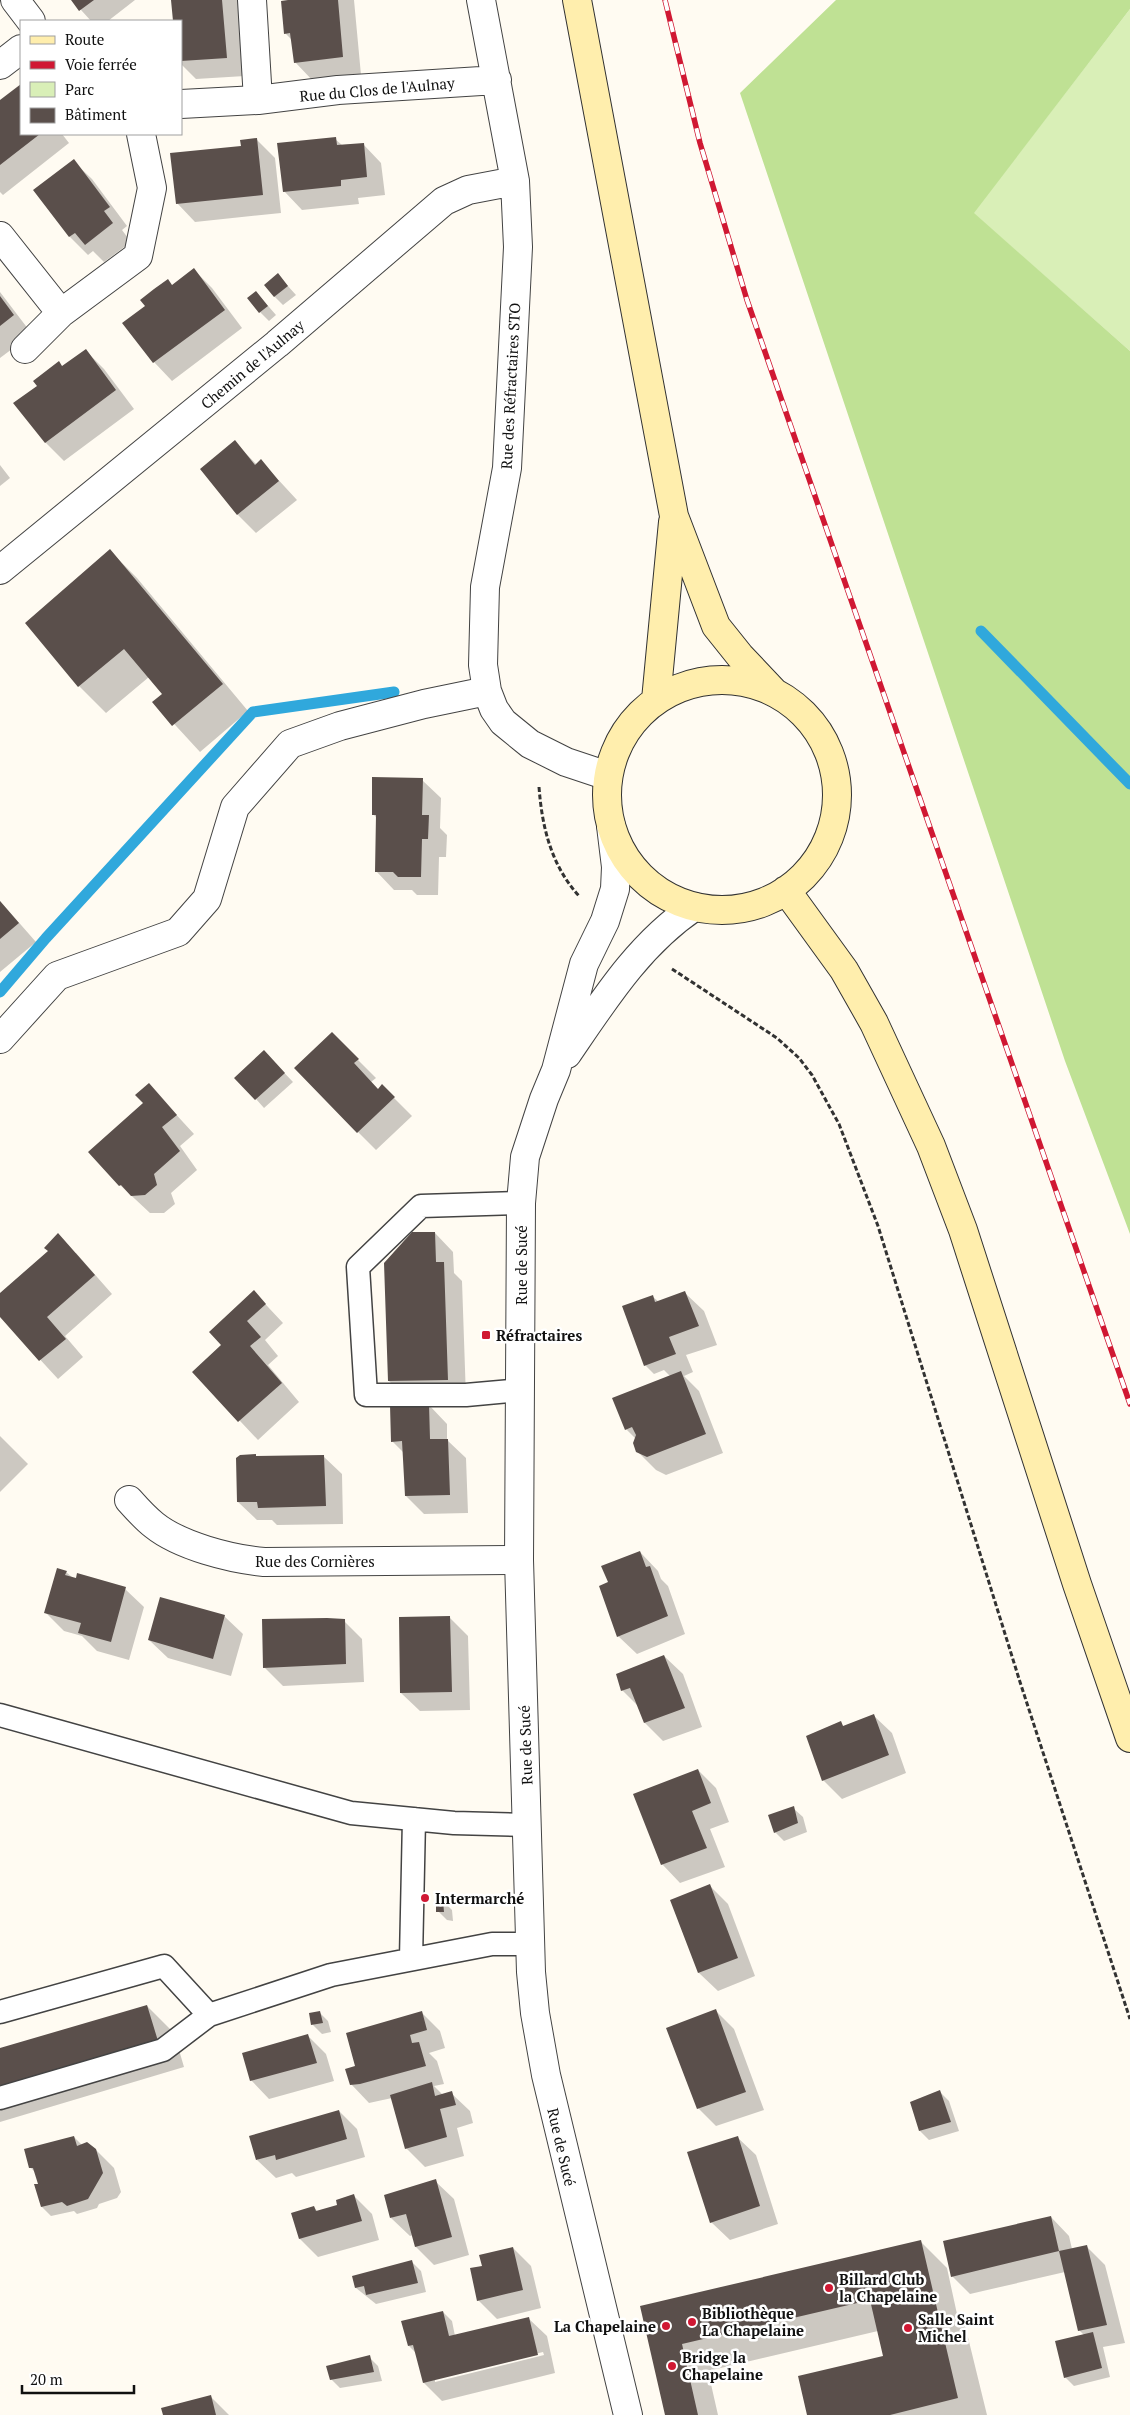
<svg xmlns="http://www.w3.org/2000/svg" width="1130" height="2415" font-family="'PT Serif',serif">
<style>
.green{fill:#d9efb7}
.forest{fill:#bfe194}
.shadow{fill:#0003;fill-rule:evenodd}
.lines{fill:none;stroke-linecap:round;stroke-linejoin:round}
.stream{stroke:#30a8dc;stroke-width:11}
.building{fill:#5a4f4b}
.service-casing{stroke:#434343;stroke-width:25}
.minor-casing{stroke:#434343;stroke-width:30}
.tertiary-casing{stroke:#434343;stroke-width:30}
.secondary-casing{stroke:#323232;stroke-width:30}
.path{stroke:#323232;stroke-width:3;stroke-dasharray:5 2.5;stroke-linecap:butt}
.service{stroke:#fff;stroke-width:22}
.minor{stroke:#fff;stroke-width:28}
.tertiary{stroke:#fff;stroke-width:28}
.secondary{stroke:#ffeead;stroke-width:28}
.rail-casing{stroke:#d01833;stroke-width:5.5}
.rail{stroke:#fff;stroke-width:4;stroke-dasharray:11;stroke-linecap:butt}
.poi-dot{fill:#d01833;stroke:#fff;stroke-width:2}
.labels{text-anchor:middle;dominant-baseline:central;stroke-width:5;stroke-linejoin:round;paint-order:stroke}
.street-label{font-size:15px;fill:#101010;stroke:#fff}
.poi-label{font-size:15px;font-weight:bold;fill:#101010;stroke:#fff;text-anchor:start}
</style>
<rect width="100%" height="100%" fill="#fffbf2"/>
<!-- green -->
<path class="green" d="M 1130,9 L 1130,351 L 973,213 Z"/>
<!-- forest -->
<path class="forest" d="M 836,0 L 1130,0 L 1130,9 L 974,213 L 1130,351 L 1130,1234 L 1065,1061 L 740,93 Z"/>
<!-- shadow -->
<path class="shadow" d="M 72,0 L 135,0 L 108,21 L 91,21 Z
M 172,0 L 246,0 L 245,76 L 196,79 L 181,64 L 181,21 L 174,21 Z
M 288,0 L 354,0 L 361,75 L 313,81 L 295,62 L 292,40 L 285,33 Z
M 21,86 L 21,134 L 62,134 L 69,143 L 3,195 L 0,192 L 0,103 Z
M 256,139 L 275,158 L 281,213 L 195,222 L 177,203 L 242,147 Z
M 335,139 L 342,145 L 363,144 L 381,163 L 385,195 L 358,198 L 359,204 L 302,210 L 284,191 Z
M 73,161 L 92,179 L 127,226 L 122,230 L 131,242 L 104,262 L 93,251 L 88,255 L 70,237 L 35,191 Z
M 194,270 L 212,288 L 242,328 L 172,381 L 154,362 L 124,323 Z
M 278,275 L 296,295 L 283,305 L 274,296 Z
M 0,292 L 32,334 L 0,358 Z
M 256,292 L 276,315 L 269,321 L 260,312 Z
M 86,351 L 104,369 L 134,409 L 64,461 L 45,442 L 63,367 Z
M 235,442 L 257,465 L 261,461 L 297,500 L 256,533 L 238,515 L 201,469 Z
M 0,465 L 10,478 L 0,486 Z
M 110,551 L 137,578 L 248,711 L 200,752 L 154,702 L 164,694 L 149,677 L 106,713 L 79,686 L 26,623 Z
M 422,780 L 441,798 L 440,828 L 447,835 L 446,857 L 439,857 L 438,895 L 417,895 L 412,890 L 394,890 L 376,871 L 378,819 L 373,814 Z
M 0,901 L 36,942 L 0,972 Z
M 350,1052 L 376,1078 L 371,1082 L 378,1090 L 382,1086 L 412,1116 L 376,1150 L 358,1132 Z
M 273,1061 L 293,1082 L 264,1108 L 256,1099 Z
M 149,1085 L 194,1134 L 180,1146 L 197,1170 L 171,1193 L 175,1204 L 164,1213 L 150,1213 L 120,1185 Z
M 435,1233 L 453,1252 L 454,1273 L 462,1281 L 466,1398 L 407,1399 L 389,1381 Z
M 49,1251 L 76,1253 L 112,1294 L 65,1336 L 83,1357 L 58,1379 L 0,1316 L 0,1295 Z
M 254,1292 L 283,1323 L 265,1340 L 278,1356 L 268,1365 L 299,1402 L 258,1440 L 194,1372 L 223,1345 Z
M 685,1293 L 704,1311 L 717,1345 L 686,1355 L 693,1372 L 684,1376 L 699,1391 L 723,1453 L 666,1475 L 656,1470 L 637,1451 L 636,1439 L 626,1429 L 671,1377 L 664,1370 L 654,1374 L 645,1365 L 652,1296 L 659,1302 Z
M 429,1405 L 447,1424 L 447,1440 L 466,1458 L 468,1513 L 424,1514 L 406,1496 L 404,1453 L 392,1441 Z
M 0,1436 L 28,1464 L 0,1492 Z
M 240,1456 L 323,1456 L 342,1474 L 343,1524 L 277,1525 L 272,1520 L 257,1520 L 238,1502 Z
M 640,1552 L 658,1571 L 661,1579 L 668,1586 L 685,1634 L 637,1654 L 618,1636 L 610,1582 Z
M 66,1572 L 73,1578 L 125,1589 L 144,1607 L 129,1660 L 97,1651 L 82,1636 L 64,1631 L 46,1613 Z
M 224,1616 L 243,1634 L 231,1676 L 168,1658 L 149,1640 Z
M 450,1618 L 468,1636 L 470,1710 L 420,1711 L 401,1693 Z
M 344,1621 L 362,1639 L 364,1682 L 283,1686 L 264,1667 Z
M 664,1656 L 683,1674 L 702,1727 L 663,1741 L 645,1723 L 639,1707 L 622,1690 Z
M 873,1715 L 892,1733 L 906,1773 L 842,1799 L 823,1780 L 840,1723 L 844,1727 Z
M 698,1770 L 716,1788 L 729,1822 L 710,1829 L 725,1867 L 680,1883 L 662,1864 Z
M 793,1808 L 803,1817 L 807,1832 L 784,1841 L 775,1832 Z
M 710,1886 L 728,1904 L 755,1976 L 718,1991 L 699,1973 L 672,1901 Z
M 443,1901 L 452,1910 L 453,1921 L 447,1920 L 438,1911 Z
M 147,2006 L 174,2033 L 184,2067 L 0,2122 L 0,2050 Z
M 716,2011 L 734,2029 L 764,2110 L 716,2126 L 698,2108 Z
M 319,2012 L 328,2021 L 331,2032 L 322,2034 L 313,2025 Z
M 421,2012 L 440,2031 L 445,2048 L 429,2053 L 437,2061 L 444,2084 L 434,2086 L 443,2095 L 451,2093 L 470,2111 L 473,2123 L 457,2128 L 464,2156 L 425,2167 L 406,2148 L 392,2098 L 369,2103 L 351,2084 L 356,2067 Z
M 308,2036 L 326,2054 L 334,2081 L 269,2099 L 251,2080 Z
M 940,2092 L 949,2101 L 959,2131 L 929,2140 L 920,2131 Z
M 339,2111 L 357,2129 L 365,2157 L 296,2177 L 292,2173 L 276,2178 L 257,2160 Z
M 74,2137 L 82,2145 L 96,2150 L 114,2168 L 121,2192 L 117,2198 L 99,2204 L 97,2208 L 77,2214 L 74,2211 L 51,2216 L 42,2207 L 39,2185 L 36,2173 L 31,2168 Z
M 737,2137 L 756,2155 L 778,2224 L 730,2240 L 711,2222 Z
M 435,2181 L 454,2199 L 469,2255 L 434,2265 L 416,2247 L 413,2235 L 410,2236 L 391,2218 Z
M 353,2195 L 372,2214 L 379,2240 L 318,2257 L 300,2239 L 293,2213 L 314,2207 L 318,2212 L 339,2206 Z
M 1051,2217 L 1069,2236 L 1072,2249 L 1086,2246 L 1105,2265 L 1125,2343 L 1103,2347 L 1110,2377 L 1074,2386 L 1065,2377 L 1084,2335 L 1079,2330 L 1065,2272 L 970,2294 L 952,2276 Z
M 920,2241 L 947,2268 L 957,2314 L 964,2321 L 987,2415 L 809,2415 L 884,2357 L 878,2331 L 708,2371 L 718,2415 L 667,2415 L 641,2307 Z
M 513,2248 L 531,2266 L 541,2308 L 497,2319 L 478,2300 L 484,2267 Z
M 412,2262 L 421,2271 L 426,2292 L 376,2304 L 356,2288 L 354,2277 Z
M 443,2312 L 452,2321 L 455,2336 L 528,2318 L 547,2336 L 555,2373 L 442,2401 L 424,2383 L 416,2353 L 409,2346 ZM 543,2352 L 544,2355 L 435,2382 L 435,2379 Z
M 369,2357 L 378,2366 L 382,2381 L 340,2388 L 331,2379 Z
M 211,2397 L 229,2415 L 164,2415 Z"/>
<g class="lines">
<!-- stream -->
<path class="stream" d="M 981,631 L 1130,784
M 0,992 L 46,938 L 253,712 L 394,692"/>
</g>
<!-- building -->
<path class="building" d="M 71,0 L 94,0 L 79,11 Z
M 171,0 L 222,0 L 227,58 L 181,61 L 181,21 L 173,21 Z
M 288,0 L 338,0 L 343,57 L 294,63 L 290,33 L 284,34 L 281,1 Z
M 21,84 L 21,134 L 40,134 L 0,165 L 0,100 Z
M 336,137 L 337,145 L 364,143 L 367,177 L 341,180 L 341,186 L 283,192 L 277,143 Z
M 257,138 L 263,195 L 176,204 L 170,153 L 241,146 L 240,140 Z
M 74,159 L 110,207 L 104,211 L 113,223 L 85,245 L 75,233 L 69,237 L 33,190 Z
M 194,268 L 225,310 L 153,363 L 122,323 L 145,306 L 140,300 L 154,289 L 168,279 L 172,285 Z
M 278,273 L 288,286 L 274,297 L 264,285 Z
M 256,291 L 268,306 L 259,313 L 247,298 Z
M 0,296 L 14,315 L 0,326 Z
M 86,349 L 116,390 L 45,443 L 13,403 L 37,386 L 33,381 L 59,361 L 62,366 Z
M 235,440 L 255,465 L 261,459 L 279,481 L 237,515 L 200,469 Z
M 110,549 L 223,684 L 172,726 L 152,702 L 162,694 L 124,649 L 78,687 L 25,623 Z
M 372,777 L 423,778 L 422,815 L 429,815 L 428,839 L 422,839 L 421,877 L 398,877 L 393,872 L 375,872 L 376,815 L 372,815 Z
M 0,901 L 19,923 L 0,939 Z
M 332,1032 L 359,1059 L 354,1063 L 378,1089 L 382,1084 L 395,1097 L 357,1133 L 294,1068 Z
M 264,1050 L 285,1073 L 255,1100 L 234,1078 Z
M 149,1083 L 177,1115 L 162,1127 L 180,1151 L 154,1174 L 157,1185 L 145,1195 L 131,1196 L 121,1185 L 119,1186 L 88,1152 L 143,1103 L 135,1095 Z
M 412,1232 L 435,1232 L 436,1262 L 444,1262 L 448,1380 L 388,1381 L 384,1263 Z
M 58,1233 L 95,1275 L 47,1317 L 66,1339 L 39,1361 L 0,1317 L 0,1293 L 48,1251 L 44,1248 Z
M 254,1290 L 266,1304 L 247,1321 L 261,1337 L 250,1346 L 282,1383 L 238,1422 L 192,1372 L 221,1345 L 209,1332 Z
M 685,1291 L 699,1326 L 669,1337 L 676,1354 L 644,1366 L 622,1306 L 653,1295 L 655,1302 Z
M 681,1371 L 706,1434 L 647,1457 L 636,1452 L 633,1443 L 636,1435 L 632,1427 L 625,1430 L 612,1398 Z
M 429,1404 L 430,1439 L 448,1439 L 450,1495 L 405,1496 L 402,1441 L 391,1442 L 390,1405 Z
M 256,1454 L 256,1456 L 324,1455 L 326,1506 L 258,1508 L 257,1502 L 237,1502 L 236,1458 L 240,1455 Z
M 640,1551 L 646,1567 L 650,1566 L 668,1616 L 617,1637 L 599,1586 L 608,1582 L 601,1566 Z
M 57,1568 L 67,1571 L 65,1575 L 76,1578 L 77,1573 L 126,1587 L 111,1642 L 78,1633 L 81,1623 L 44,1613 Z
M 160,1597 L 225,1615 L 213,1659 L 148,1640 Z
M 450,1616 L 452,1692 L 400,1693 L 399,1617 Z
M 327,1618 L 345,1619 L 346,1664 L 263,1668 L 262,1619 Z
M 664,1655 L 685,1708 L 644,1723 L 630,1688 L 621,1691 L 616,1674 Z
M 874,1714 L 889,1755 L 822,1781 L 806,1736 L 841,1721 L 843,1726 Z
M 698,1769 L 711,1803 L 692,1811 L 707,1848 L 661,1865 L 633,1794 Z
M 794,1806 L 798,1823 L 774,1833 L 768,1815 Z
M 710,1884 L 738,1958 L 698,1973 L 670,1900 Z
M 443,1900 L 444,1912 L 436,1912 L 436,1901 Z
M 147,2005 L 158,2041 L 0,2088 L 0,2048 Z
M 716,2009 L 746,2092 L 697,2109 L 666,2028 Z
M 320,2011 L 323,2023 L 311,2025 L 309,2013 Z
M 422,2011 L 427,2030 L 410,2035 L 412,2043 L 419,2042 L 426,2066 L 360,2084 L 350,2085 L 345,2069 L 355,2066 L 346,2033 Z
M 308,2034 L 317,2063 L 250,2081 L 242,2053 Z
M 432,2082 L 435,2096 L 452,2091 L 456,2105 L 440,2109 L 447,2137 L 405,2149 L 390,2095 Z
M 940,2090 L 951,2122 L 919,2131 L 910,2102 Z
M 339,2110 L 347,2139 L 276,2160 L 275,2155 L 256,2160 L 249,2136 Z
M 74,2136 L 77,2146 L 87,2142 L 96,2149 L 103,2173 L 88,2199 L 67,2206 L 62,2202 L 41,2207 L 34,2184 L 38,2184 L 33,2168 L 29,2168 L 24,2149 Z
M 738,2136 L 760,2206 L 710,2223 L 687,2152 Z
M 436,2179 L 452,2237 L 415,2247 L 406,2214 L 390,2218 L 384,2195 Z
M 354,2194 L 362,2221 L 299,2239 L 291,2213 L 314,2206 L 316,2211 L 337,2205 L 336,2200 Z
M 1051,2216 L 1059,2251 L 951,2277 L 943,2241 Z
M 921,2240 L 958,2398 L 890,2415 L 807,2415 L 798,2376 L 883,2356 L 870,2300 L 682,2344 L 698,2415 L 665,2415 L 640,2306 Z
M 1087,2245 L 1107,2325 L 1078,2331 L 1059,2251 Z
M 513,2247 L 523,2290 L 477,2301 L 470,2268 L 482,2266 L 479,2255 Z
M 412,2260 L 418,2283 L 366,2295 L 364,2286 L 355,2288 L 352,2276 Z
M 443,2311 L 449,2336 L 529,2317 L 538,2355 L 423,2383 L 413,2345 L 408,2346 L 401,2321 Z
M 1093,2332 L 1102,2368 L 1064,2378 L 1055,2341 Z
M 370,2355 L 374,2372 L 330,2380 L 326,2366 Z
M 211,2395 L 216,2415 L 163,2415 L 161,2408 Z"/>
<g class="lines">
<!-- service casing -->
<g class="service-casing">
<path id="service" d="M 521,1390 L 466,1395 L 366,1395 L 358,1267 L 421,1206 L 521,1203
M 0,1715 L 351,1813 L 454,1823 L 528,1825
M 411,1959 L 414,1819
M 0,2012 L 164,1966 L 209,2015 L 331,1975 L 492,1944 L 531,1944
M 0,2098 L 163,2050 L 209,2015"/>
</g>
<!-- minor casing -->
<g class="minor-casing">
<path id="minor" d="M 15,0 L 31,21
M 252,0 L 258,100
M 481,0 L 515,181 L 518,247 L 507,468 L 485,587 L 483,665 L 487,691 L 494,709 L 503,722 L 530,744 L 566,762 L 608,776
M 0,65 L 21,49
M 181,104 L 258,100 L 338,90 L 497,80
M 0,236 L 61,313
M 25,349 L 61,313 L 138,256 L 152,188 L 141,134
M 0,570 L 277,344 L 444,201 L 468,190 L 515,181
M 0,1039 L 57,976 L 178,932 L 207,899 L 235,807 L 290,744 L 340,726 L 424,704 L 487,691
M 129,1500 C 137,1509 145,1518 154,1525 C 180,1546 231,1559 264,1562 L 519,1560"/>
</g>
<!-- tertiary casing -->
<g class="tertiary-casing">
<path id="tertiary" d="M 611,826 L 616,867 L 615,889 L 605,921 L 584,964 L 556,1070 L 544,1099 L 525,1157 L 521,1203 L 519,1560 L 531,1972 L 535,2013 L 546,2075 L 628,2415
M 567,1054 C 604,1000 639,944 694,907"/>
</g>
<!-- secondary casing -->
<g class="secondary-casing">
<path id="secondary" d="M 577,0 L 674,516 L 716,626 L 740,656 L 774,692
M607 795a115 115 0 1 1 230 0a115 115 0 1 1-230 0Z
M 656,700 L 673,522
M 786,890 L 844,970 L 874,1023 L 931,1146 L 963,1230 L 1077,1584 L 1130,1738"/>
</g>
<!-- path -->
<path class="path" d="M 539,787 C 542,827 551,865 579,896
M 672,969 L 777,1038 L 799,1058 L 812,1075 L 839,1124 L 878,1226 L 1020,1682 L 1130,2019"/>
<!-- service -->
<use href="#service" class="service"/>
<!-- minor -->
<use href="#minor" class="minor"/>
<!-- tertiary -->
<use href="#tertiary" class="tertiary"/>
<!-- secondary -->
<use href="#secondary" class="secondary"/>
<!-- rail casing -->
<g class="rail-casing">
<path id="rail" d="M 665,0 L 700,143 L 747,300 L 1130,1404"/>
</g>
<!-- rail -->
<use href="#rail" class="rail"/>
</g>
<!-- markers -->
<g class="poi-dot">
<rect x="481" y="1330" width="10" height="10" rx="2.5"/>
<circle cx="425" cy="1898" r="5"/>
<circle cx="829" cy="2288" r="5"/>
<circle cx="692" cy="2322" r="5"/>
<circle cx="666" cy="2326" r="5"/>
<circle cx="908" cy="2328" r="5"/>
<circle cx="672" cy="2366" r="5"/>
</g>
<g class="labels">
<!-- street labels -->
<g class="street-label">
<text transform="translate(377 89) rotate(-5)">Rue du Clos de l'Aulnay</text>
<text transform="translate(252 364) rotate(-40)">Chemin de l'Aulnay</text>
<text transform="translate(510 386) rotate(-87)">Rue des Réfractaires STO</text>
<text transform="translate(521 1265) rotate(-90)">Rue de Sucé</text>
<text x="315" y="1561">Rue des Cornières</text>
<text transform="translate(525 1745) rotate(-92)">Rue de Sucé</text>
<text transform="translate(562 2147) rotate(77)">Rue de Sucé</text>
</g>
<!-- poi labels -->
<g class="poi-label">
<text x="496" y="1335">Réfractaires</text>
<text x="435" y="1898">Intermarché</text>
<text x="839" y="2279">Billard Club<tspan x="839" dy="17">la Chapelaine</tspan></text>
<text x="702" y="2313">Bibliothèque<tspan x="702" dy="17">La Chapelaine</tspan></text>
<text x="918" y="2319">Salle Saint<tspan x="918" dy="17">Michel</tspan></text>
<text x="656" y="2326" text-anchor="end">La Chapelaine</text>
<text x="682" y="2357">Bridge la<tspan x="682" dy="17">Chapelaine</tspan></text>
</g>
</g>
<!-- legend -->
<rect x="20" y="20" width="162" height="115" fill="#ffffff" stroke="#9f9f9f"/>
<rect x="30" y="36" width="25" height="8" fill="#ffeead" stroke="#9f9f9f"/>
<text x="65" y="45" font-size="15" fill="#101010">Route</text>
<rect x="30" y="61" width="25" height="8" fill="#d01833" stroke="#9f9f9f"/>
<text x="65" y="70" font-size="15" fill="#101010">Voie ferrée</text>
<rect x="30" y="82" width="25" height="15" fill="#d9efb7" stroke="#9f9f9f"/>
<text x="65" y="95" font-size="15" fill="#101010">Parc</text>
<rect x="30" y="108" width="25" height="15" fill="#5a4f4b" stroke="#9f9f9f"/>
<text x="65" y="120" font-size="15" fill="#101010">Bâtiment</text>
<!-- scale -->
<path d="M22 2385v8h112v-8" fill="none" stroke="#101010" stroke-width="2.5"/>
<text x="30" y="2385" font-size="15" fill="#101010" stroke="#ffffff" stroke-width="4" paint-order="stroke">20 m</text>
</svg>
